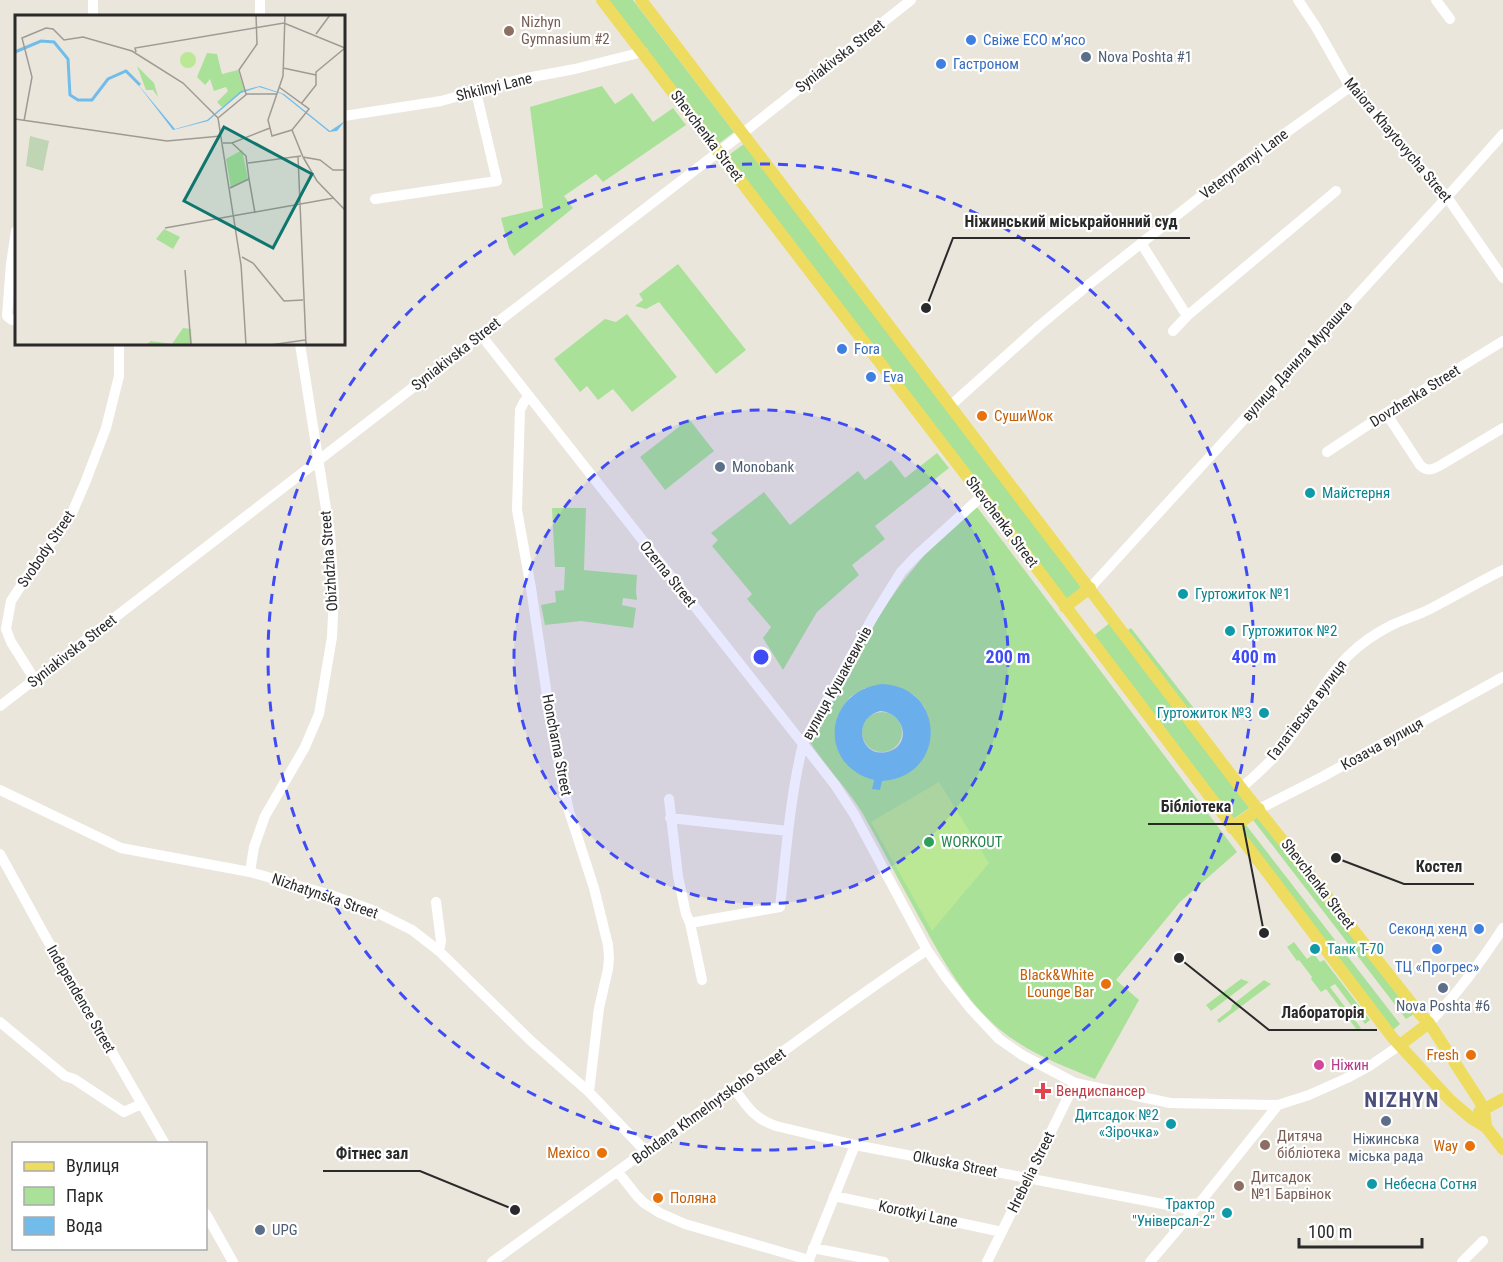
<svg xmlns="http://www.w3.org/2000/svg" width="1503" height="1262" font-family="'Roboto Condensed',sans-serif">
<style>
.green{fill:#a9e199;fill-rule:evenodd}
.pitch{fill:#bbe895}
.water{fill:#71bceb;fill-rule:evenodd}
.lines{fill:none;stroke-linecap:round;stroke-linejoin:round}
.minor{stroke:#fff;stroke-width:10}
.major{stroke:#eddc5f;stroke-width:12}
.ring{fill:none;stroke:#3f4cf5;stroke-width:3;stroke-dasharray:10 8}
.education-dot{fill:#8d6e63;stroke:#fff;stroke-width:2}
.shop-dot{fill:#3f7fe0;stroke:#fff;stroke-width:2}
.service-dot{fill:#5c6f8a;stroke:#fff;stroke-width:2}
.food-dot{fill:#e8710a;stroke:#fff;stroke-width:2}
.culture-dot{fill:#0f9aa8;stroke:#fff;stroke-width:2}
.leisure-dot{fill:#2e9e5b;stroke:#fff;stroke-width:2}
.hotel-dot{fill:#d1479c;stroke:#fff;stroke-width:2}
.health-dot{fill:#e0444e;stroke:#fff;stroke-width:2}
.labels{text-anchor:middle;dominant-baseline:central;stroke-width:4.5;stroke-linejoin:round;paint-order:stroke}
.education-label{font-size:15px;fill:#785e54;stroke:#fff;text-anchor:start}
.shop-label{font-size:15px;fill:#366cbe;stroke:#fff;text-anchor:start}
.street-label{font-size:15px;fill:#2a2a2a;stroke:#fff}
.service-label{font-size:15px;fill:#4e5e75;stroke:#fff;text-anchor:start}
.food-label{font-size:15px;fill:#c56008;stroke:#fff;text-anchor:end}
.culture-label{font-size:15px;fill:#0d838f;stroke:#fff;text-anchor:start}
.leisure-label{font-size:15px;fill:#27864d;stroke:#fff;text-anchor:start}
.hotel-label{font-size:15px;fill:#b23c85;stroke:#fff;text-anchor:start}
.health-label{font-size:15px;fill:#be3a42;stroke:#fff;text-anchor:start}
.district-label{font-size:21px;font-weight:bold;letter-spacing:1.5px;fill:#4b4e79;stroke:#fff}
.inset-river{fill:none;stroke:#71bceb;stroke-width:3}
.inset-road{fill:none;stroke:#9e9b95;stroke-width:1.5}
.view{fill:#0f766e;fill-opacity:0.15;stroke:#0f766e;stroke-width:3}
.inset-edge{fill:none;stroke:#2a2a2a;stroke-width:3}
.centre{fill:#3f4cf5;stroke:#fff;stroke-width:3}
.ring-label{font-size:18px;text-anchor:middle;font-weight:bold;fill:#3f4cf5;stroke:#fff;stroke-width:4.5;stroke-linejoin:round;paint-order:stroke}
.leader{fill:none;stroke:#2a2a2a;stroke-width:2}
.callout-dot{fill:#2a2a2a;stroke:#fff;stroke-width:2}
.callout-label{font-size:16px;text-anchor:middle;font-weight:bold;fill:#2a2a2a;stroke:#fff;stroke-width:4.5;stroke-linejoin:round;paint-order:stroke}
</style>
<rect width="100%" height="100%" fill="#ebe6dc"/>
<!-- green -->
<path class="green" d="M 607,0 L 633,0 L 734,132 L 717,145 Z
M 602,86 L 615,104 L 632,93 L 653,122 L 673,108 L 686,125 L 603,182 L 596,174 L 564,196 L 573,208 L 514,256 L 509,248 L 501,218 L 543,208 L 530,107 Z
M 744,144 L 1083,586 L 1066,600 L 726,157 Z
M 678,264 L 746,350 L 716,374 L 659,302 L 646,309 L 635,306 L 643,300 L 639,294 Z
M 627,314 L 677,377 L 632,412 L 613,389 L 598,400 L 587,386 L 580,392 L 554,359 L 605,319 L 616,322 Z
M 689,419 L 714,451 L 665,490 L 640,457 Z
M 937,453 L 949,468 L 875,526 L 885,539 L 852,565 L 859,575 L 817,612 L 783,670 L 763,638 L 771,627 L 747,599 L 752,594 L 712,546 L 718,540 L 711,533 L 764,492 L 790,525 L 858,471 L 865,480 L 891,460 L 905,478 Z
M 977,507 L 1237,852 L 1180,902 L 1116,980 L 1139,1000 L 1095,1079 C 1069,1068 1041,1058 1017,1042 C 968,1011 940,955 913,906 C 896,875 880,845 863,814 C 847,788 826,767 810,742 L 811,736 L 848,674 L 880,613 L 904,580 L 928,551 ZM 865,688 L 914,695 L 925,708 L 889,780 L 882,780 L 873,789 L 874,779 L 840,711 L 850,697 Z
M 552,508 L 586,508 L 584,570 L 637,575 L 636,591 L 637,600 L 623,598 L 622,605 L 636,608 L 633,628 L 581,621 L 545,625 L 541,605 L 556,602 L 555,591 L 564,590 L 565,567 L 555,567 Z
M 1111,622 L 1252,806 L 1232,820 L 1092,637 Z
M 1131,628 L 1196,711 L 1192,712 L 1189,710 L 1128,630 Z
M862 732a20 20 0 1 1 40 0a20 20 0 1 1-40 0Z
M 1260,814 L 1414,1014 L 1406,1019 L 1253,820 Z
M 1246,825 L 1400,1024 L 1393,1030 L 1239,830 Z
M 1294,942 L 1307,959 L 1314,954 L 1320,962 L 1324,960 L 1370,1020 L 1365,1024 L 1335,984 L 1330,987 L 1361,1028 L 1357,1030 L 1326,989 L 1321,992 L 1311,979 L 1312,977 L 1299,960 L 1297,961 L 1287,947 Z
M 1241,979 L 1249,982 L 1211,1011 L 1206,1005 Z
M 1264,980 L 1271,984 L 1219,1023 L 1217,1020 L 1231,1009 L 1232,1005 Z"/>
<!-- pitch -->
<path class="pitch" d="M 939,782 L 989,863 L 932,931 L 871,822 Z"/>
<!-- water -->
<path class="water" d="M 882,684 C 947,687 947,777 882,781 L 880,790 L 872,789 L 874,780 C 817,765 824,691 882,684 ZM 880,711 C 906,713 912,746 887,752 C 860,758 851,719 880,711 Z"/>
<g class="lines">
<!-- minor -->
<path class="minor" d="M 1298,0 L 1316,27 L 1350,87 L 1447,197 L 1503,278
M 1436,0 L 1450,19
M 93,16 L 93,0
M 260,16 L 260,0
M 344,116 L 441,101 L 521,79 L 575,69 L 643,52
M 375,199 L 497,181 L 476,92
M 16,231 L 11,264 L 7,316 L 12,320 L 16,321
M 1141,243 L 1187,316
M 1173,331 L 1187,316 L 1336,191
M 481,335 L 803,744 C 790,797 786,853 780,907 L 690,923
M 529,396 L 524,402 L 520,410 L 517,510 L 531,588 L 553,736 L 569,811 L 594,888 L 608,945 L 609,958 L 608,969 L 599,1008 L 589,1092
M 950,406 L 1039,326 L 1087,286 L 1242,164 L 1350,87
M 1386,413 L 1420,465 C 1427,472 1432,470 1441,465 L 1503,428
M 1327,452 L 1386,413 L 1503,341
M 982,496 L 916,556 L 901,572 L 873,617 L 803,744 L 835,785 L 854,814 L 927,950 L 947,979 L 970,1008 L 999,1039 L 1022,1055 L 1075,1083 L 1170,1103 L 1278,1105
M 1090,588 L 1447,197 L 1503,134
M 35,680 L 11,642 L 6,629 L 11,601 L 28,575 L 72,513 L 85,483 L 106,428 L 119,376 L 119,344
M 0,706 L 743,133 L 911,0
M 1241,788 C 1260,772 1278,755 1292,735 C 1310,709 1325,679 1348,656 C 1360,644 1376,633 1392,625 C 1405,619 1418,615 1430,609 C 1455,596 1479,582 1503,570
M 0,790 L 121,848 L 250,872 L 331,895 L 372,910 L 412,930 L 439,951 L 531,1041 L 589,1092 L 646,1152
M 669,799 L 678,876 L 686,914 L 690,923 L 702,980
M 1259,809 L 1322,777 L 1503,677
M 670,818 L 788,831
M 0,854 L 45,936 L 165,1144
M 250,872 L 254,847 L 265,816 L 305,747 L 319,714 L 332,637 L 334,593 L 330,534 L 300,344
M 436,902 L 441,941 L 439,951
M 0,1022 L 65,1076 L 74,1079 L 124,1112 L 141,1104
M 1429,1023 C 1457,994 1481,962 1503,928
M 733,1087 C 746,1105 754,1119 776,1126 L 855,1145 L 1194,1210
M 618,1172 L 637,1196 L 644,1203 L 660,1213 L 685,1224 L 809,1260
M 834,1196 L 1002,1232
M 206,1214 L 233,1262
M 813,1248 L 884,1262
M 492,1262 C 584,1196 675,1130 766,1064 C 819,1025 872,986 927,950
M 808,1262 L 855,1145
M 987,1262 L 1075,1083
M 1150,1262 L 1194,1210 L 1278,1105 L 1309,1095 L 1347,1078 L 1371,1065 L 1400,1045
M 1462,1262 L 1483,1241"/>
<!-- major -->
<path class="major" d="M 602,0 L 982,496 L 1392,1037 L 1450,1100 L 1471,1118 L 1486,1127 L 1503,1149
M 641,0 L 1241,788 L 1420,1014 L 1429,1023 L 1477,1097 L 1484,1109 L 1486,1127
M 1065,607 L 1090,588
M 1232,828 L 1259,809
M 1400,1045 L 1429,1023
M 1479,1112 L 1503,1099"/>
</g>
<!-- distance rings -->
<circle cx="761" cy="657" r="247" fill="#3f4cf5" fill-opacity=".12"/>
<g class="ring">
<circle cx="761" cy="657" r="247"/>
<circle cx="761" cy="657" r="493"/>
</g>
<!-- markers -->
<g class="education-dot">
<circle cx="509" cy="31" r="6"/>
<circle cx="1265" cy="1145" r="6"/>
<circle cx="1239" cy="1186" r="6"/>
</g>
<g class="shop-dot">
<circle cx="971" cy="40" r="6"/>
<circle cx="941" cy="64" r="6"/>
<circle cx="842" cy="349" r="6"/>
<circle cx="871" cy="377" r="6"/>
<circle cx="1479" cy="929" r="6"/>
<circle cx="1437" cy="949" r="6"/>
</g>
<g class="service-dot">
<circle cx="1086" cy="57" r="6"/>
<circle cx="720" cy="467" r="6"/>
<circle cx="1443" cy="988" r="6"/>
<circle cx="1386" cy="1121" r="6"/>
<circle cx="260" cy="1230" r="6"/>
</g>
<g class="food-dot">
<circle cx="982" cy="416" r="6"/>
<circle cx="1106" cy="984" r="6"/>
<circle cx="1471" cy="1055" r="6"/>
<circle cx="1470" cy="1146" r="6"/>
<circle cx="602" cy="1153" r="6"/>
<circle cx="658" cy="1198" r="6"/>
</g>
<g class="culture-dot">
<circle cx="1310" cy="493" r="6"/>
<circle cx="1183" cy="594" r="6"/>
<circle cx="1230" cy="631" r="6"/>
<circle cx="1264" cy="713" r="6"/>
<circle cx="1315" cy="949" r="6"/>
<circle cx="1171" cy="1124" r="6"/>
<circle cx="1372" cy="1184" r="6"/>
<circle cx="1227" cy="1213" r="6"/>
</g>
<circle class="leisure-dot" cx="929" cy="842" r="6"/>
<circle class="hotel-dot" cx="1319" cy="1065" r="6"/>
<path class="health-dot" d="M1040 1082h6v6h6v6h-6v6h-6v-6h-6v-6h6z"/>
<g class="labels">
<!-- education labels -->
<g class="education-label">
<text x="521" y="22">Nizhyn<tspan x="521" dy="17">Gymnasium #2</tspan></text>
<text x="1277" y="1136">Дитяча<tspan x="1277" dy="17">бібліотека</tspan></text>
<text x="1251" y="1177">Дитсадок<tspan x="1251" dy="17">№1 Барвінок</tspan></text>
</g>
<!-- shop labels -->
<g class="shop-label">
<text x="983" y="40">Свіже ECO м’ясо</text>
<text x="953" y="64">Гастроном</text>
<text x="854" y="349">Fora</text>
<text x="883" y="377">Eva</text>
<text x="1467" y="929" text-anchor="end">Секонд хенд</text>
<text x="1437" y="967" text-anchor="middle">ТЦ «Прогрес»</text>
</g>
<!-- street labels -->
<g class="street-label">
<text transform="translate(840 56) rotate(-38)">Syniakivska Street</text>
<text transform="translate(494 87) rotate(-14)">Shkilnyi Lane</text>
<text transform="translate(707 136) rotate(53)">Shevchenka Street</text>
<text transform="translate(1398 140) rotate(50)">Maiora Khaytovycha Street</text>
<text transform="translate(1244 164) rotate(-37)">Veterynarnyi Lane</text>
<text transform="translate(456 354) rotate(-38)">Syniakivska Street</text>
<text transform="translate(1297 361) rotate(-48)">вулиця Данила Мурашка</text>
<text transform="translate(1415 396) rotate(-32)">Dovzhenka Street</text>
<text transform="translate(1002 522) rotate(53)">Shevchenka Street</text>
<text transform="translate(46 549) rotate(-56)">Svobody Street</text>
<text transform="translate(329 561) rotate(-94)">Obizhdzha Street</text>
<text transform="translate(668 574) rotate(51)">Ozerna Street</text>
<text transform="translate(72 651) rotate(-38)">Syniakivska Street</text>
<text transform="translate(837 683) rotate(-61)">вулиця Кушакевичів</text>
<text transform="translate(1307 710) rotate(-53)">Галатівська вулиця</text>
<text transform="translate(1382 744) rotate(-29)">Козача вулиця</text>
<text transform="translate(557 745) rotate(79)">Honcharna Street</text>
<text transform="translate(1318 884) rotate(52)">Shevchenka Street</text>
<text transform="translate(325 896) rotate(19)">Nizhatynska Street</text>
<text transform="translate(81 999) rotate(60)">Independence Street</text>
<text transform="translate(709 1106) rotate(-36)">Bohdana Khmelnytskoho Street</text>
<text transform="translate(955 1164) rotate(11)">Olkuska Street</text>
<text transform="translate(1031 1172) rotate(-64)">Hrebelia Street</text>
<text transform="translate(918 1214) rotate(12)">Korotkyi Lane</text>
</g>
<!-- service labels -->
<g class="service-label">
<text x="1098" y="57">Nova Poshta #1</text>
<text x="732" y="467">Monobank</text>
<text x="1443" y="1006" text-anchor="middle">Nova Poshta #6</text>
<text x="1386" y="1139" text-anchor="middle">Ніжинська<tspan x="1386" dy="17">міська рада</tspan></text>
<text x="272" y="1230">UPG</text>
</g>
<!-- food labels -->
<g class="food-label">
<text x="994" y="416" text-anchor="start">СушиWок</text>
<text x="1094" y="975">Black&amp;White<tspan x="1094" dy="17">Lounge Bar</tspan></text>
<text x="1459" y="1055">Fresh</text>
<text x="1458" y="1146">Way</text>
<text x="590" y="1153">Mexico</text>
<text x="670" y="1198" text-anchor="start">Поляна</text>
</g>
<!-- culture labels -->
<g class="culture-label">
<text x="1322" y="493">Майстерня</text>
<text x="1195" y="594">Гуртожиток №1</text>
<text x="1242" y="631">Гуртожиток №2</text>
<text x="1252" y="713" text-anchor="end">Гуртожиток №3</text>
<text x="1327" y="949">Танк Т-70</text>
<text x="1159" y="1115" text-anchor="end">Дитсадок №2<tspan x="1159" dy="17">«Зірочка»</tspan></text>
<text x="1384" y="1184">Небесна Сотня</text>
<text x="1215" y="1204" text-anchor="end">Трактор<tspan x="1215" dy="17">"Універсал-2"</tspan></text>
</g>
<!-- leisure labels -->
<g class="leisure-label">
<text x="941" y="842">WORKOUT</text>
</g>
<!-- hotel labels -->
<g class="hotel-label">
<text x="1331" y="1065">Ніжин</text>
</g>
<!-- health labels -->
<g class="health-label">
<text x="1056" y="1091">Вендиспансер</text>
</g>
<!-- district labels -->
<g class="district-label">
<text x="1402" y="1100">NIZHYN</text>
</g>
</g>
<!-- overview -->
<g transform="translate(15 15)">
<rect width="330" height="330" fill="#ebe6dc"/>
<path d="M 192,38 L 202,39 L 207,59 L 223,55 L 229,75 L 207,92 L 202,87 L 213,76 L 211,72 L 199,76 L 195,64 L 190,70 L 182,62 ZM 122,51 L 139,68 L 143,82 L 138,75 L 131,75 ZM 227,135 L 233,164 L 216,173 L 211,144 ZM 149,214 L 165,222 L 158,234 L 141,224 ZM 168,313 L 176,314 L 177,330 L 130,330 L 136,326 L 157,329 Z" fill="#a9e199"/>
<path d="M 15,121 L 34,126 L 28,156 L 11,151 Z" fill="#c0d5b3"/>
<path d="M165 45a8 8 0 1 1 16 0a8 8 0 1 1-16 0Z" fill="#bbe895"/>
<path d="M 121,67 L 160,114 L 192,105 L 226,76 L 245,71 L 269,79 L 315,116 L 330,106 L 322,116 L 314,117 L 267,79 L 244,72 L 226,78 L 193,106 L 158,115 Z" fill="#71bceb"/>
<path class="inset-river" d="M 0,37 L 26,26 L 39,27 L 53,44 L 55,80 L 63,85 L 77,85 L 93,64 L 111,56 L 125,70"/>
<path class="inset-road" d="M 270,0 L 268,61 L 253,105 L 257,121 L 277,115 L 288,142 L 305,145 L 318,155 L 330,155M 301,19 L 315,0M 121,37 L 120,33 L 269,8 L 330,33 L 301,57 L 301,70 L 286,89M 268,53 L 301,60M 264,72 L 294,94 L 277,115M 231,79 L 224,55 L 242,29 L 241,0M 0,104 L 152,126 L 206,121M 9,106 L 17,62 L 7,23 L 31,13 L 38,14 L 49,25 L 68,22 L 117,36 L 168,68 L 203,103M 208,128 L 217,128 L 255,113M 283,141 L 291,330M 288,142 L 302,166 L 330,195M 233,148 L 286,141M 234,164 L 240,198M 215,173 L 234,164 L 231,141 L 217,128M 150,213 L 319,183M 227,242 L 238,248 L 269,286 L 288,285M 226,249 L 231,330M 226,250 L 203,103 L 232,79 L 262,79M 170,255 L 176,330M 255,330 L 290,325"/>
<path class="view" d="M 209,112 L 297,159 L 258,233 L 169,186 Z"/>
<rect width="330" height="330" class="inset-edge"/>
</g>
<circle cx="761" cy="657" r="9" class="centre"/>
<g class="ring-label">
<text x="1008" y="663">200 m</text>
<text x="1254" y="663">400 m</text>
</g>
<!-- callouts -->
<path class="leader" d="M926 308L953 238H1190M1264 933L1243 824H1148M1336 858L1404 884H1474M1179 958L1269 1030H1377M515 1210L420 1171H323"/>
<g class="callout-dot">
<circle cx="926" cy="308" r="6"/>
<circle cx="1264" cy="933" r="6"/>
<circle cx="1336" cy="858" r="6"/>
<circle cx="1179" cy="958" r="6"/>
<circle cx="515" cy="1210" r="6"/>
</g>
<g class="callout-label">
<text x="1071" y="227">Ніжинський міськрайонний суд</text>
<text x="1196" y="812">Бібліотека</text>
<text x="1439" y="872">Костел</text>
<text x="1323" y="1018">Лабораторія</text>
<text x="372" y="1159">Фітнес зал</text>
</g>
<!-- legend -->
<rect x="12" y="1142" width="195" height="108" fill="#ffffff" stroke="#aaaaaa" stroke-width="1.5"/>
<rect x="24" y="1162" width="30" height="9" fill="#eddc5f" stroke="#aaaaaa" stroke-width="1.5"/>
<text x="66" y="1172" font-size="18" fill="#2a2a2a">Вулиця</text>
<rect x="24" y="1187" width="30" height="18" fill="#a9e199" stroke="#aaaaaa" stroke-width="1.5"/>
<text x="66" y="1202" font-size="18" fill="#2a2a2a">Парк</text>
<rect x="24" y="1217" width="30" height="18" fill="#71bceb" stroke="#aaaaaa" stroke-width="1.5"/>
<text x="66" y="1232" font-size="18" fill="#2a2a2a">Вода</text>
<!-- scale -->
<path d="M1299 1238v9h123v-9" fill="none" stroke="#2a2a2a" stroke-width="3"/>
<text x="1308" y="1238" font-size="18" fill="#2a2a2a" stroke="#ffffff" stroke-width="4.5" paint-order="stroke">100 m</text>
</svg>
